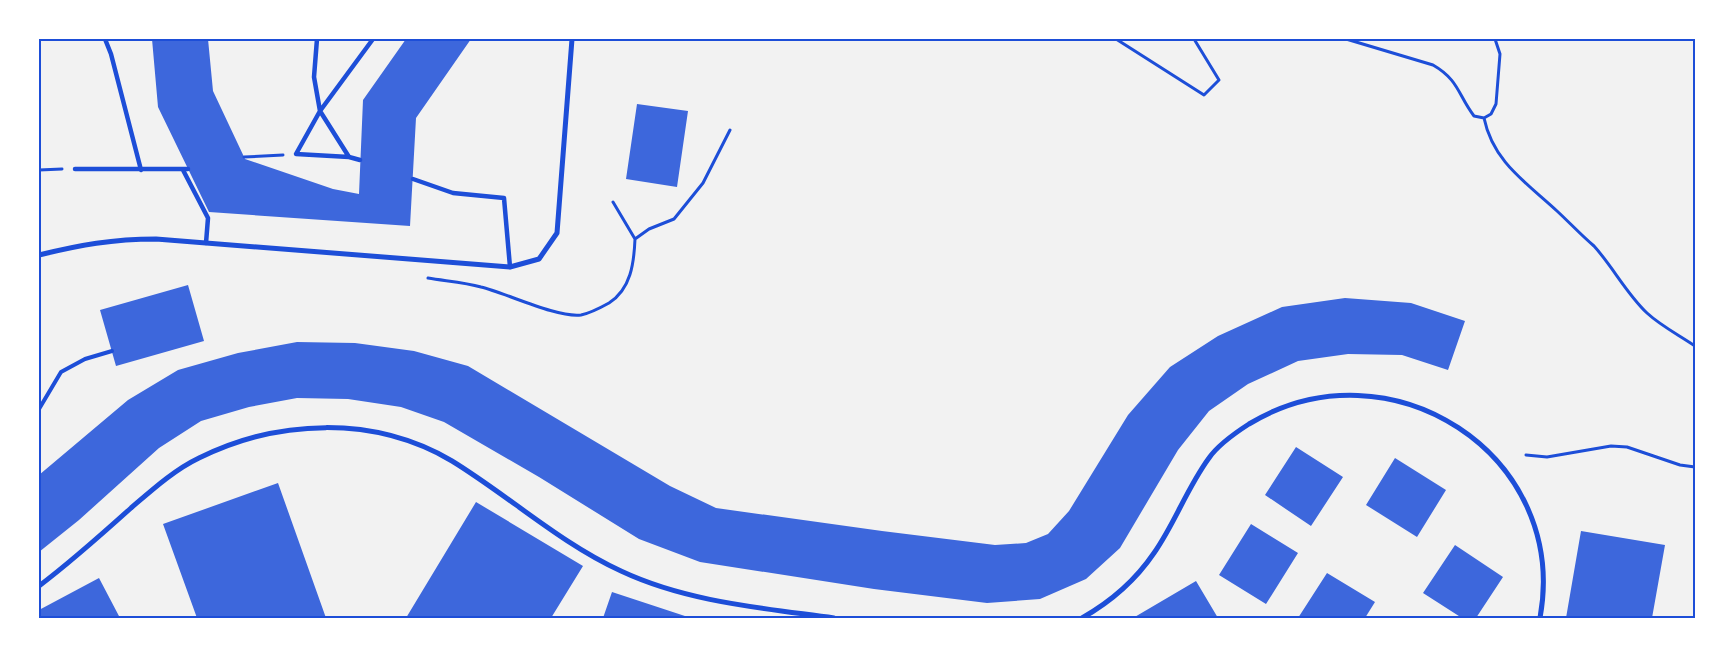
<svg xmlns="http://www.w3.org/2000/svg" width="1734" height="657" font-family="Karla,sans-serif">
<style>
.building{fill:#3d67dc}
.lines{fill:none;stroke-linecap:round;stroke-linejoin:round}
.path{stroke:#1d4ed8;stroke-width:3}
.service{stroke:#1d4ed8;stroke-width:4}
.pedestrian{stroke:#1d4ed8;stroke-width:4.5}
.minor{stroke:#1d4ed8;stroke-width:5}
.neatline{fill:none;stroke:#1d4ed8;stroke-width:2}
</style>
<rect width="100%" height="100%" fill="#f2f2f2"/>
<!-- building -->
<path class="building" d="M 152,39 L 208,39 L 213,91 L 245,159 L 333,189 L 359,194 L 363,100 L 406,39 L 471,39 L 416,118 L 410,226 L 209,212 L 158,107 Z
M 637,104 L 688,111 L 677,187 L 626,179 Z
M 188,285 L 204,341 L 116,366 L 100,310 Z
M 1345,298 L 1411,303 L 1465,321 L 1448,370 L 1402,355 L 1348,354 L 1298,361 L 1248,384 L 1209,411 L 1178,450 L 1120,548 L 1086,579 L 1040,599 L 987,603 L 874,589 L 700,562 L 639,539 L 539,477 L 444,422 L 401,407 L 348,399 L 297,398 L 249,407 L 201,421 L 159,448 L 79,520 L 39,552 L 39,475 L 128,400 L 178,370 L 238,353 L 297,342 L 355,343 L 414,351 L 468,366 L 670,486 L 716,508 L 882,531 L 995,545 L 1026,543 L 1048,534 L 1069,511 L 1128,415 L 1170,367 L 1218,336 L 1282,307 Z
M 1296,447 L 1343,477 L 1311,526 L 1265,495 Z
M 1395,458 L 1446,490 L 1417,537 L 1366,505 Z
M 278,483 L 326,618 L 197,618 L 163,524 Z
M 476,502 L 583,566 L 551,618 L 406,618 Z
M 1251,524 L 1298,553 L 1266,604 L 1219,575 Z
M 1581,531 L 1665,545 L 1652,618 L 1566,618 Z
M 1455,545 L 1503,577 L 1476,618 L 1462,618 L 1423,593 Z
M 1327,573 L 1375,602 L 1365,618 L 1298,618 Z
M 99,578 L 120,618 L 39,618 L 39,610 Z
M 1196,581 L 1218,618 L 1133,618 Z
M 612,592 L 691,618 L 603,618 Z"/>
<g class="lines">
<!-- path -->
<path class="path" d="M 1116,39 L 1204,95 L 1219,80 L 1194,39
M 1346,39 L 1433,65 C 1459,80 1458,95 1474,116 L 1484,118 L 1491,114 L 1496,104 L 1500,54 L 1495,39
M 1484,118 C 1493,162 1527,183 1557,211 C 1570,223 1581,235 1594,246 C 1613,267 1626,293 1647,313 C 1661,326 1679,335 1695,346
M 244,157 L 283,155
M 39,170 L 62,169
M 613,202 L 635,239
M 428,278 C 445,281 464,282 481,287 C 506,293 557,318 581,315 C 591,313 600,308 609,303 C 631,289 634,263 635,239 L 649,229 L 674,219 L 703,183 L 730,130
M 1526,455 L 1547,457 L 1611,446 L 1627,447 L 1680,465 L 1695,467"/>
<!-- service -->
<path class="service" d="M 39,409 L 61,372 L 85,359 L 112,351"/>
<!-- pedestrian -->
<path class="pedestrian" d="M 105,39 L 111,54 L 141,170
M 317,39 L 314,77 L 320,111 L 349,157 L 360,160
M 349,157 L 296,154 L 320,111 L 373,39
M 75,169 L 188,169
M 183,170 L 208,218 L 206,243
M 413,179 L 453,193 L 504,198 L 510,267"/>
<!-- minor -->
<path class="minor" d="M 39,255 C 80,245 112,239 156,239 L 510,267 L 539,259 L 557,233 L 572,39
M 39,586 C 71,562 101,535 131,508 C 152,490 174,470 199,458 C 278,419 374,415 452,461 C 509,496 560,543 621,571 C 687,602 762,608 834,618
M 1082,618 C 1112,601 1135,581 1154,553 C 1175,523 1187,488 1209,458 C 1218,445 1235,433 1249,424 C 1389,339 1570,454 1540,618"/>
</g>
<!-- border -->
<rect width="1734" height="657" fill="none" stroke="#ffffff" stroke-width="80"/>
<rect x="40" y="40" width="1654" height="577" class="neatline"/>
</svg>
